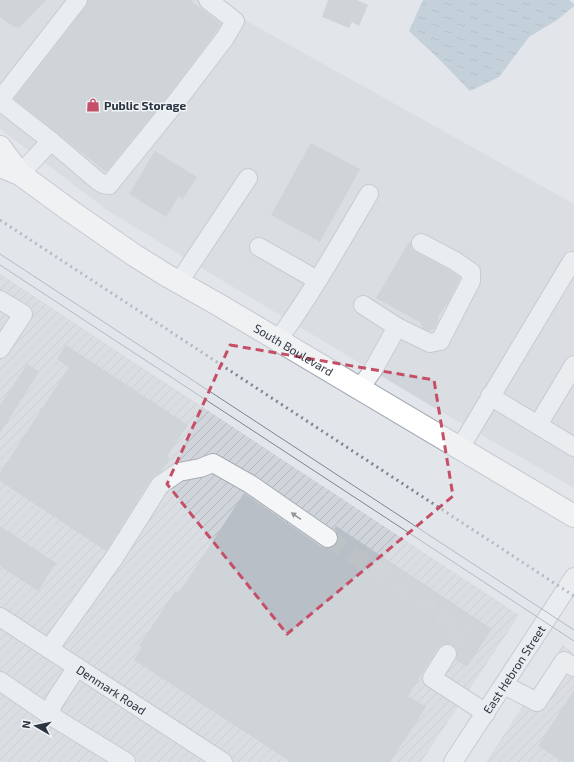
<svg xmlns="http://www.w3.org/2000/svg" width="574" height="762" font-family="'Exo 2',sans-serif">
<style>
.built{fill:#d0d4db}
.industrial{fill:url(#industrial-furrows)}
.water{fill:url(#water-ripples)}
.building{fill:#b9bfc6}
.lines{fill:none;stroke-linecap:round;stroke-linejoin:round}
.minor-tunnel{stroke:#bdc2c7;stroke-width:18;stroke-dasharray:18 9;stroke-linecap:butt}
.minor-casing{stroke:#a7acb3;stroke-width:20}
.major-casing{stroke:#a2aab4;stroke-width:24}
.minor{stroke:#f4f6f8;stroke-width:18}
.major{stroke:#fff;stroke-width:22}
.tram{stroke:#7c8692;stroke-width:1}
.rail{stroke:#7c8692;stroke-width:3;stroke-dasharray:2 4;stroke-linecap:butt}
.oneway{fill:#90959c}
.marked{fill:none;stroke:#c64f68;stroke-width:3;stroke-dasharray:8 5;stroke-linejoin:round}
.labels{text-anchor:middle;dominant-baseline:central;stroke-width:3;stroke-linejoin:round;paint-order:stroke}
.poi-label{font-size:12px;font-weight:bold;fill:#2b3440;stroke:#f1f4f7;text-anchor:start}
.street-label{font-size:12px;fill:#2b3440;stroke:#f1f4f7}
</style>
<defs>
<pattern id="industrial-furrows" width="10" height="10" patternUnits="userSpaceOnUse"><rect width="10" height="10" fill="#d0d4db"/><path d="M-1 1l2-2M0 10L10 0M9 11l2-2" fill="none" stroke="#b3b7bd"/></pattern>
<pattern id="water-ripples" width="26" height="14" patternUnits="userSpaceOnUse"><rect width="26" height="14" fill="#9fb5c7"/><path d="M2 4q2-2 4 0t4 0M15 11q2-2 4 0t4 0" fill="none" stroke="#8294a3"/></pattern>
</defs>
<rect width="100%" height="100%" fill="#e2e5e9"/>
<!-- built -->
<path class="built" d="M 0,0 L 221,0 L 250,23 L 574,204 L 574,488 L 433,407 L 223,281 L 107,210 L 0,129 Z"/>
<!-- industrial -->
<path class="industrial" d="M 0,274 L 519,615 L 421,762 L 0,762 Z
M 563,645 L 574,653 L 574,762 L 486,762 Z"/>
<!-- water -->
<path class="water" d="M 423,0 L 569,0 L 574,4 L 574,6 L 557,20 L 529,37 L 499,77 L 470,91 L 439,59 L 409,31 Z"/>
<!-- building -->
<path class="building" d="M 0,0 L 46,0 L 20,27 L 14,27 L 0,17 Z
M 88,0 L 190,0 L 221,24 L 216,32 L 169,95 L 106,172 L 14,99 L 86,6 Z
M 328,0 L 357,0 L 368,5 L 359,26 L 352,22 L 349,28 L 322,17 Z
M 311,143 L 360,169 L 320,242 L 271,215 Z
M 155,151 L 197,177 L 183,199 L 179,196 L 166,217 L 129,194 Z
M 409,242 L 411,244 L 412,249 L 416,252 L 450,270 L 460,278 L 450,299 L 438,317 L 439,320 L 434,329 L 428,331 L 422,328 L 421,323 L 376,298 Z
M 66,345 L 188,425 L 167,456 L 170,458 L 161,472 L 151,479 L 106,551 L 0,481 L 0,473 L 69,367 L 57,359 Z
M 27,364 L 39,372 L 0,433 L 0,405 Z
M 244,493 L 322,547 L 328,548 L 332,548 L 337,544 L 338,538 L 338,534 L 334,529 L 336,526 L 492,629 L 467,667 L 456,660 L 457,654 L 456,649 L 453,645 L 447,644 L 442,645 L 438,648 L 408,696 L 426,707 L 390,762 L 291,762 L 134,660 L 142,648 L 139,646 L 175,591 L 179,593 Z
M 0,526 L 56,563 L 38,591 L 0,566 Z
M 574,690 L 574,762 L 563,762 L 538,746 Z"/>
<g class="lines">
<!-- minor-tunnel -->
<path class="minor-tunnel" d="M 328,538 L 463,629 L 447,654"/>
<!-- minor casing -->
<g class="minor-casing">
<g id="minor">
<path d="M 0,100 L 78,0"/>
<path d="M 0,101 L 51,141 L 98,181 L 103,184 L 109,185 L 177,101 L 225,38 L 235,21 L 208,0"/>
<path d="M 20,174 L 51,141"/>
<path d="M 259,247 L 317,280"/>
<path d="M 179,282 L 248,178"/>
<path d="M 0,300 L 23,314 L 0,349"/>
<path d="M 363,305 L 397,327"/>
<path d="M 278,340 C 312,293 340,243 369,194"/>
<path d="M 360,388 L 373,370 L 397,327 L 430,343 L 440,341 L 471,281 L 471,272 L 455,261 L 421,243"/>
<path d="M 490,396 L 574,447"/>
<path d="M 538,425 L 574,365"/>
<path d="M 460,448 L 572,261 L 574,262"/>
<path id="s1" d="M 0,617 L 223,762"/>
<path d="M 49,649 L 114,558 L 160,485 L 179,472 L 200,468 L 213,463 L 250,484 L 328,538"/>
<path d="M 447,654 L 432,678 L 486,713"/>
<path d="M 77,667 L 56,699 L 48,714 L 126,762"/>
<path d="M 0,681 L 48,714"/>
<path d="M 504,685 L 537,702 L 564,661 L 574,667"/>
<path id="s2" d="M 453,762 L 574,577"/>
</g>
</g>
<!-- major casing -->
<g class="major-casing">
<g id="major">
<path d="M 0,147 L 20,174"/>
<path id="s3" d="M 0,166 L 20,174 L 72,212 L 134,255 L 166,275 L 219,305 L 574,516"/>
</g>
</g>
<!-- minor -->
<use href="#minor" class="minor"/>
<!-- major -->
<use href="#major" class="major"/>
<!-- tram -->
<path class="tram" d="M 0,254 L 574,630
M 0,265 L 574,641"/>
<!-- rail -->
<path class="rail" d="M 0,220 L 574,596"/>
</g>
<!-- one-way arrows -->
<defs><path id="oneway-solid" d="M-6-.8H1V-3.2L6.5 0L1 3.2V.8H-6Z"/></defs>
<use class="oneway" href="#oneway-solid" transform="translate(296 516) rotate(-146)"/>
<!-- marked area -->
<path d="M0 0H574V762H0ZM 230,345 L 434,380 L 453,496 L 287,634 L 167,484 Z" fill="#e2e5e9" fill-opacity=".55" fill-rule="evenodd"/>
<path class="marked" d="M 230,345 L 434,380 L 453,496 L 287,634 L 167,484 Z"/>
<!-- icons -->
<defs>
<g id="shop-bare" transform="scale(1.08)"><path d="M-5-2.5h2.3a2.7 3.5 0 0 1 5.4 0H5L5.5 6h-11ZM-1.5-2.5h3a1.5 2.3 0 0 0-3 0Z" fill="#c64f68" stroke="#f1f4f7" stroke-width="2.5" paint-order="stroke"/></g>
</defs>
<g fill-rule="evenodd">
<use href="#shop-bare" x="93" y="105"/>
</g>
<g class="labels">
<!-- poi labels -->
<g class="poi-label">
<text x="104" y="105">Public Storage</text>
</g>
<!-- street labels -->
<g class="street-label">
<text stroke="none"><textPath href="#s3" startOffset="347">South Boulevard</textPath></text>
<text stroke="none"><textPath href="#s2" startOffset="111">East Hebron Street</textPath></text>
<text stroke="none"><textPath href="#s1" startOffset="133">Denmark Road</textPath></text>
</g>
</g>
<!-- north arrow -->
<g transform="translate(36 726) rotate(279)" stroke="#f1f4f7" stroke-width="3" paint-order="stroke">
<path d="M0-3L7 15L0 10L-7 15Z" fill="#2b3440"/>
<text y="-6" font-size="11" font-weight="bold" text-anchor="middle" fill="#2b3440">N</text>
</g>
</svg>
